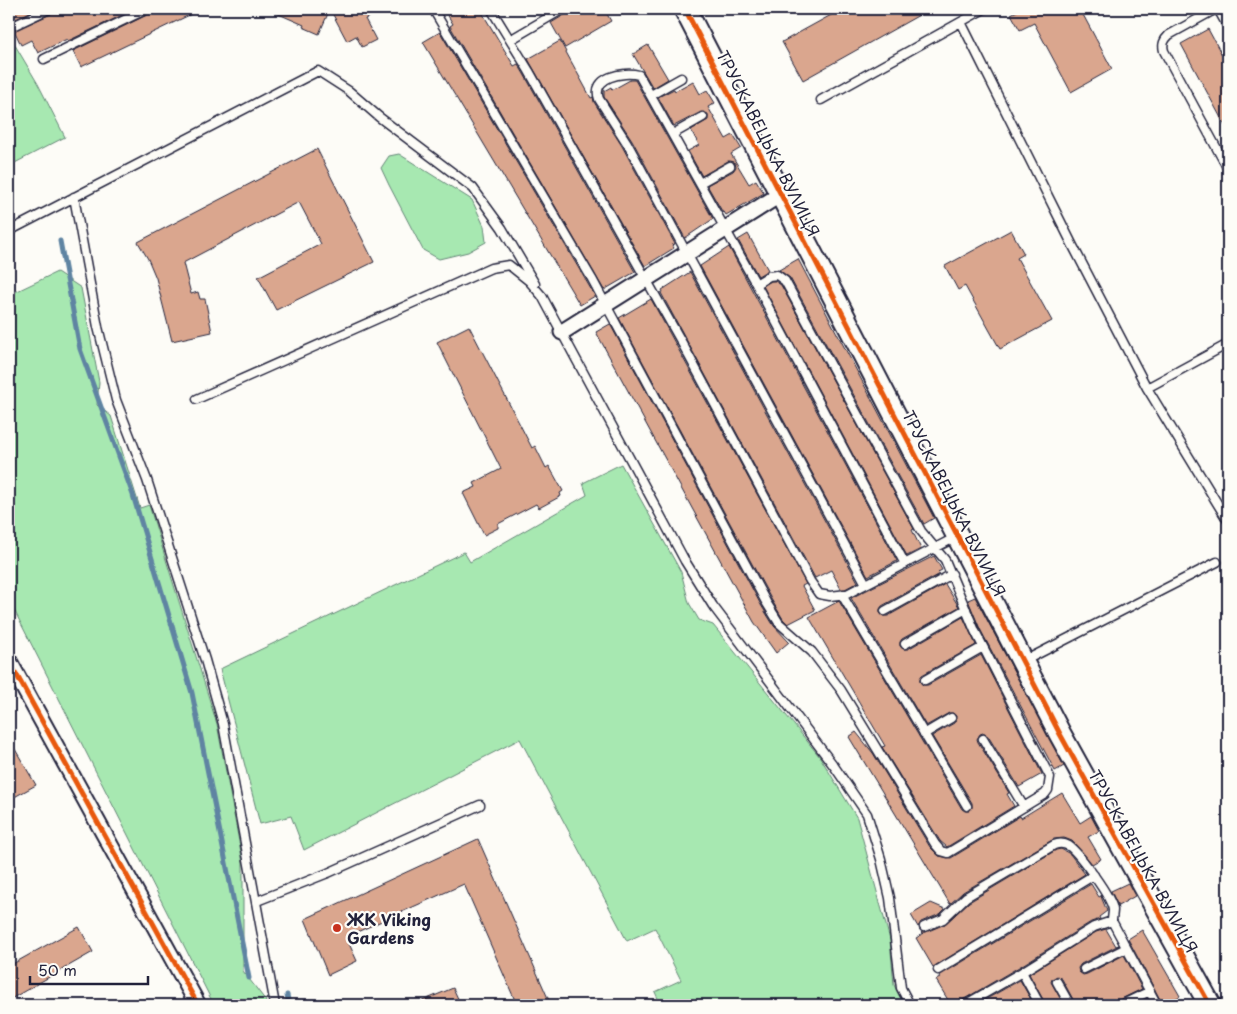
<svg xmlns="http://www.w3.org/2000/svg" width="1237" height="1014" font-family="'Playpen Sans',sans-serif">
<style>
.green{fill:#a7e8b1;stroke:#648576}
.lines{fill:none;stroke-linecap:round;stroke-linejoin:round}
.stream{stroke:#5e84a2;stroke-width:5}
.building{fill:#daa68e;stroke:#22223b}
.lane-casing{stroke:#22223b;stroke-width:11}
.street-casing{stroke:#22223b;stroke-width:19}
.secondary-casing{stroke:#22223b;stroke-width:25}
.lane{stroke:#fdfcf7;stroke-width:8}
.street{stroke:#fdfcf7;stroke-width:15}
.secondary{stroke:#fdfcf7;stroke-width:21}
.cycleway-casing{stroke:#fdfcf7;stroke-width:8}
.cycleway{stroke:#e8590c;stroke-width:5}
.poi-dot{fill:#c8321e;stroke:#fdfcf7;stroke-width:2}
.labels{text-anchor:middle;dominant-baseline:central;stroke-width:4.5;stroke-linejoin:round;paint-order:stroke}
.street-label{font-size:16px;fill:#22223b;stroke:#fdfcf7}
.poi-label{font-size:16px;font-weight:bold;fill:#22223b;stroke:#fdfcf7;text-anchor:start}
</style>
<rect width="100%" height="100%" fill="#fdfcf7"/>
<filter id="ink" filterUnits="userSpaceOnUse"><feTurbulence type="fractalNoise" baseFrequency=".02" numOctaves="2"/><feDisplacementMap in="SourceGraphic" scale="10" xChannelSelector="R" yChannelSelector="G"/><feConvolveMatrix kernelMatrix="1 2 1 2 8 2 1 2 1" color-interpolation-filters="sRGB"/></filter>
<g filter="url(#ink)">
<!-- green -->
<path class="green" d="M 9,35 L 38,84 L 65,137 L 9,166 Z
M 399,154 L 472,200 L 484,226 L 486,242 L 468,252 L 439,259 L 423,250 L 389,185 L 381,168 L 389,156 Z
M 57,272 L 81,288 L 99,382 L 97,405 L 111,416 L 140,508 L 149,505 L 217,724 L 243,863 L 243,971 L 266,1001 L 264,1005 L 214,1005 L 9,600 L 9,295 Z
M 621,464 L 681,572 L 689,603 L 699,620 L 713,625 L 820,757 L 857,818 L 890,940 L 894,985 L 904,1005 L 661,1005 L 655,992 L 681,980 L 655,928 L 627,941 L 520,739 L 304,850 L 291,816 L 260,824 L 220,669 L 464,552 L 470,562 L 587,495 L 583,483 Z"/>
<g class="lines">
<!-- stream -->
<path class="stream" d="M 60,241 L 80,349 L 133,495 L 192,693 L 249,978
M 287,995 L 289,1005"/>
</g>
<!-- building -->
<path class="building" d="M 9,9 L 36,9 L 10,22 Z
M 55,9 L 135,9 L 68,41 L 67,39 L 38,53 L 31,40 L 21,45 L 14,30 L 51,14 Z
M 153,9 L 202,9 L 81,67 L 73,51 L 149,14 Z
M 267,9 L 385,9 L 365,19 L 376,40 L 362,47 L 356,36 L 347,41 L 330,9 L 319,34 L 303,27 L 304,25 Z
M 444,9 L 480,9 L 514,66 L 518,64 L 524,74 L 635,272 L 604,290 L 450,26 L 453,24 Z
M 569,9 L 604,9 L 611,21 L 565,48 L 551,23 L 566,14 Z
M 842,9 L 930,9 L 803,80 L 782,42 Z
M 1021,9 L 1080,9 L 1112,69 L 1071,92 L 1034,23 L 1020,30 L 1011,14 Z
M 1208,29 L 1228,66 L 1228,131 L 1181,44 Z
M 440,32 L 595,296 L 580,305 L 423,42 Z
M 560,41 L 591,98 L 593,97 L 594,102 L 622,146 L 675,244 L 672,245 L 674,248 L 645,266 L 528,59 Z
M 648,45 L 668,79 L 653,88 L 633,54 Z
M 630,80 L 635,80 L 713,219 L 685,238 L 632,140 L 604,97 L 604,91 L 611,87 L 612,90 Z
M 693,81 L 700,94 L 707,90 L 715,103 L 708,107 L 726,139 L 733,135 L 741,148 L 731,154 L 749,184 L 756,180 L 764,193 L 726,215 L 724,212 L 723,213 L 707,185 L 733,171 L 736,167 L 735,163 L 728,161 L 702,176 L 688,151 L 699,145 L 691,130 L 708,120 L 708,114 L 701,112 L 674,126 L 658,97 L 674,89 L 675,91 Z
M 317,149 L 374,262 L 276,310 L 258,277 L 321,244 L 299,202 L 183,263 L 191,294 L 198,292 L 200,299 L 205,299 L 212,332 L 172,341 L 156,278 L 148,259 L 138,242 Z
M 1011,230 L 1024,254 L 1017,258 L 1052,321 L 1000,349 L 965,286 L 958,290 L 945,266 Z
M 748,234 L 768,270 L 758,276 L 738,240 Z
M 729,247 L 897,561 L 868,576 L 700,266 Z
M 798,259 L 934,518 L 924,524 L 790,278 L 779,270 Z
M 690,272 L 858,582 L 845,589 L 841,589 L 831,570 L 815,578 L 661,293 L 663,292 L 662,290 Z
M 771,281 L 775,281 L 781,285 L 914,529 L 912,530 L 921,549 L 907,556 L 763,286 Z
M 651,299 L 806,584 L 802,586 L 815,610 L 788,624 L 783,619 L 771,599 L 619,318 Z
M 610,324 L 761,605 L 774,626 L 789,642 L 776,653 L 754,622 L 596,332 Z
M 469,326 L 532,448 L 535,446 L 546,468 L 549,466 L 563,491 L 560,493 L 561,496 L 539,508 L 536,504 L 498,524 L 498,528 L 484,535 L 463,493 L 476,487 L 474,483 L 501,469 L 437,342 Z
M 934,556 L 942,570 L 938,572 L 940,574 L 882,606 L 880,609 L 880,613 L 883,616 L 888,616 L 945,584 L 959,607 L 902,639 L 900,642 L 900,646 L 903,649 L 908,649 L 963,617 L 976,645 L 922,675 L 920,678 L 920,682 L 923,685 L 928,685 L 981,655 L 1042,774 L 1019,787 L 988,736 L 983,733 L 980,734 L 977,739 L 978,742 L 1009,793 L 1007,794 L 1014,806 L 947,847 L 940,841 L 882,747 L 885,746 L 809,617 L 839,601 L 962,809 L 965,811 L 969,811 L 972,808 L 972,803 L 932,736 L 954,723 L 956,716 L 953,713 L 949,713 L 926,726 L 851,598 Z
M 975,597 L 1064,766 L 1055,771 L 980,629 L 968,600 Z
M 856,732 L 873,753 L 930,847 L 939,856 L 951,858 L 1020,816 L 1021,818 L 1062,793 L 1080,823 L 1091,816 L 1099,831 L 1088,837 L 1101,859 L 1092,864 L 1072,841 L 1064,838 L 1054,839 L 963,892 L 950,904 L 849,737 Z
M 9,739 L 36,785 L 9,800 Z
M 478,839 L 551,1005 L 517,1005 L 464,884 L 346,937 L 357,961 L 328,975 L 305,919 Z
M 1061,849 L 1070,854 L 1085,874 L 933,967 L 916,938 L 923,934 L 921,932 L 926,932 L 945,924 L 969,902 L 1056,850 Z
M 1128,883 L 1135,896 L 1118,906 L 1111,891 Z
M 1091,884 L 1099,897 L 1101,896 L 1102,899 L 1107,911 L 1099,917 L 1100,919 L 1091,922 L 1019,967 L 954,1005 L 951,1005 L 936,980 L 940,978 L 939,976 Z
M 931,903 L 945,909 L 940,914 L 921,922 L 918,927 L 911,915 Z
M 79,927 L 93,952 L 9,1000 L 9,966 Z
M 1106,929 L 1116,946 L 1119,945 L 1081,964 L 1078,968 L 1079,972 L 1083,975 L 1087,974 L 1124,955 L 1142,989 L 1119,1000 L 1115,1005 L 1076,1005 L 1062,979 L 1057,976 L 1052,979 L 1051,982 L 1064,1005 L 1046,1005 L 1029,974 L 1096,932 Z
M 1142,930 L 1180,996 L 1165,1005 L 1163,1005 L 1128,939 Z
M 1020,980 L 1034,1005 L 985,1005 L 983,1001 Z
M 453,988 L 461,1005 L 413,1005 Z
M 1147,999 L 1151,1005 L 1133,1005 Z"/>
<g class="lines">
<!-- lane casing -->
<g class="lane-casing">
<path id="lane" d="M 433,9 L 592,279 L 766,602 L 779,623 L 812,652 L 841,690 L 935,844 L 941,851 L 948,853 L 1045,794 L 1048,790 L 1050,777 L 975,631 L 945,560 L 921,531 L 785,281 L 777,275 L 769,276 L 756,284 L 905,564
M 491,9 L 529,71 L 682,343 L 810,581 L 819,594 L 830,596 L 847,594 L 956,537
M 1216,9 L 1169,35 C 1164,40 1162,44 1164,51 L 1228,169
M 1218,9 L 1228,27
M 961,22 L 1073,246 L 1147,388 L 1228,521
M 15,25 L 49,9
M 510,40 L 563,9
M 44,59 L 147,9
M 651,95 L 681,78
M 821,100 L 984,9
M 673,134 L 703,117
M 700,183 L 730,166
M 74,197 L 98,327 L 116,400 L 147,480 L 205,660 L 223,724 L 275,1005
M 9,231 L 318,71 L 349,91 L 379,117 L 473,188 L 502,228 L 535,284
M 756,284 L 639,75 C 623,71 591,77 599,99 L 627,143 L 866,584
M 1147,388 L 1228,344
M 197,399 L 491,268 L 509,265 L 529,281 L 542,296 L 685,561 L 713,606 L 834,766 L 867,814 L 881,859 L 890,898 L 901,988 L 910,1005
M 842,595 L 967,806
M 885,611 L 952,574
M 905,644 L 966,609
M 1024,661 L 1217,562
M 925,680 L 983,647
M 924,734 L 951,718
M 983,739 L 1024,807
M 257,901 L 328,873 L 480,805
M 924,927 L 943,919 L 966,897 L 1054,845 C 1059,843 1064,843 1069,846 C 1079,853 1112,898 1113,910 C 1113,913 1112,918 1112,921
M 1084,969 L 1126,948
M 938,970 L 1094,875
M 1022,972 L 1094,927 L 1112,921 L 1157,1005
M 1057,982 L 1070,1005
M 975,999 L 1022,972 L 1040,1005
M 965,1005 L 975,999 L 978,1005
M 1121,1005 L 1150,991"/>
</g>
<!-- street casing -->
<g class="street-casing">
<path id="street" d="M 562,332 L 781,194
M 9,661 L 198,1005"/>
</g>
<!-- secondary casing -->
<g class="secondary-casing">
<path id="secondary" d="M 685,9 L 1060,734 L 1210,1005"/>
</g>
<!-- lane -->
<use href="#lane" class="lane"/>
<!-- street -->
<use href="#street" class="street"/>
<!-- secondary -->
<use href="#secondary" class="secondary"/>
<!-- cycleway casing -->
<g class="cycleway-casing">
<path id="cycleway" d="M 685,9 L 1060,734 L 1210,1005
M 9,661 L 198,1005"/>
</g>
<!-- cycleway -->
<use href="#cycleway" class="cycleway"/>
</g>
</g>
<!-- markers -->
<circle class="poi-dot" cx="337" cy="928" r="5"/>
<g class="labels">
<!-- street labels -->
<g class="street-label">
<text transform="translate(769 143) rotate(63)">ТРУСКАВЕЦЬКА ВУЛИЦЯ</text>
<text transform="translate(955 503) rotate(63)">ТРУСКАВЕЦЬКА ВУЛИЦЯ</text>
<text transform="translate(1144 861) rotate(61)">ТРУСКАВЕЦЬКА ВУЛИЦЯ</text>
</g>
<!-- poi labels -->
<g class="poi-label">
<text x="347" y="919">ЖК Viking<tspan x="347" dy="18">Gardens</tspan></text>
</g>
</g>
<!-- margin -->
<rect width="1237" height="1014" fill="none" stroke="#fdfcf7" stroke-width="30"/>
<rect x="15" y="15" width="1207" height="984" fill="none" stroke="#22223b" stroke-width="2" filter="url(#ink)"/>
<!-- scale -->
<path d="M30 976v8h118v-8" fill="none" stroke="#22223b" stroke-width="2.5"/>
<text x="38" y="976" font-size="15" fill="#22223b" stroke="#fdfcf7" stroke-width="4" paint-order="stroke">50 m</text>
</svg>
